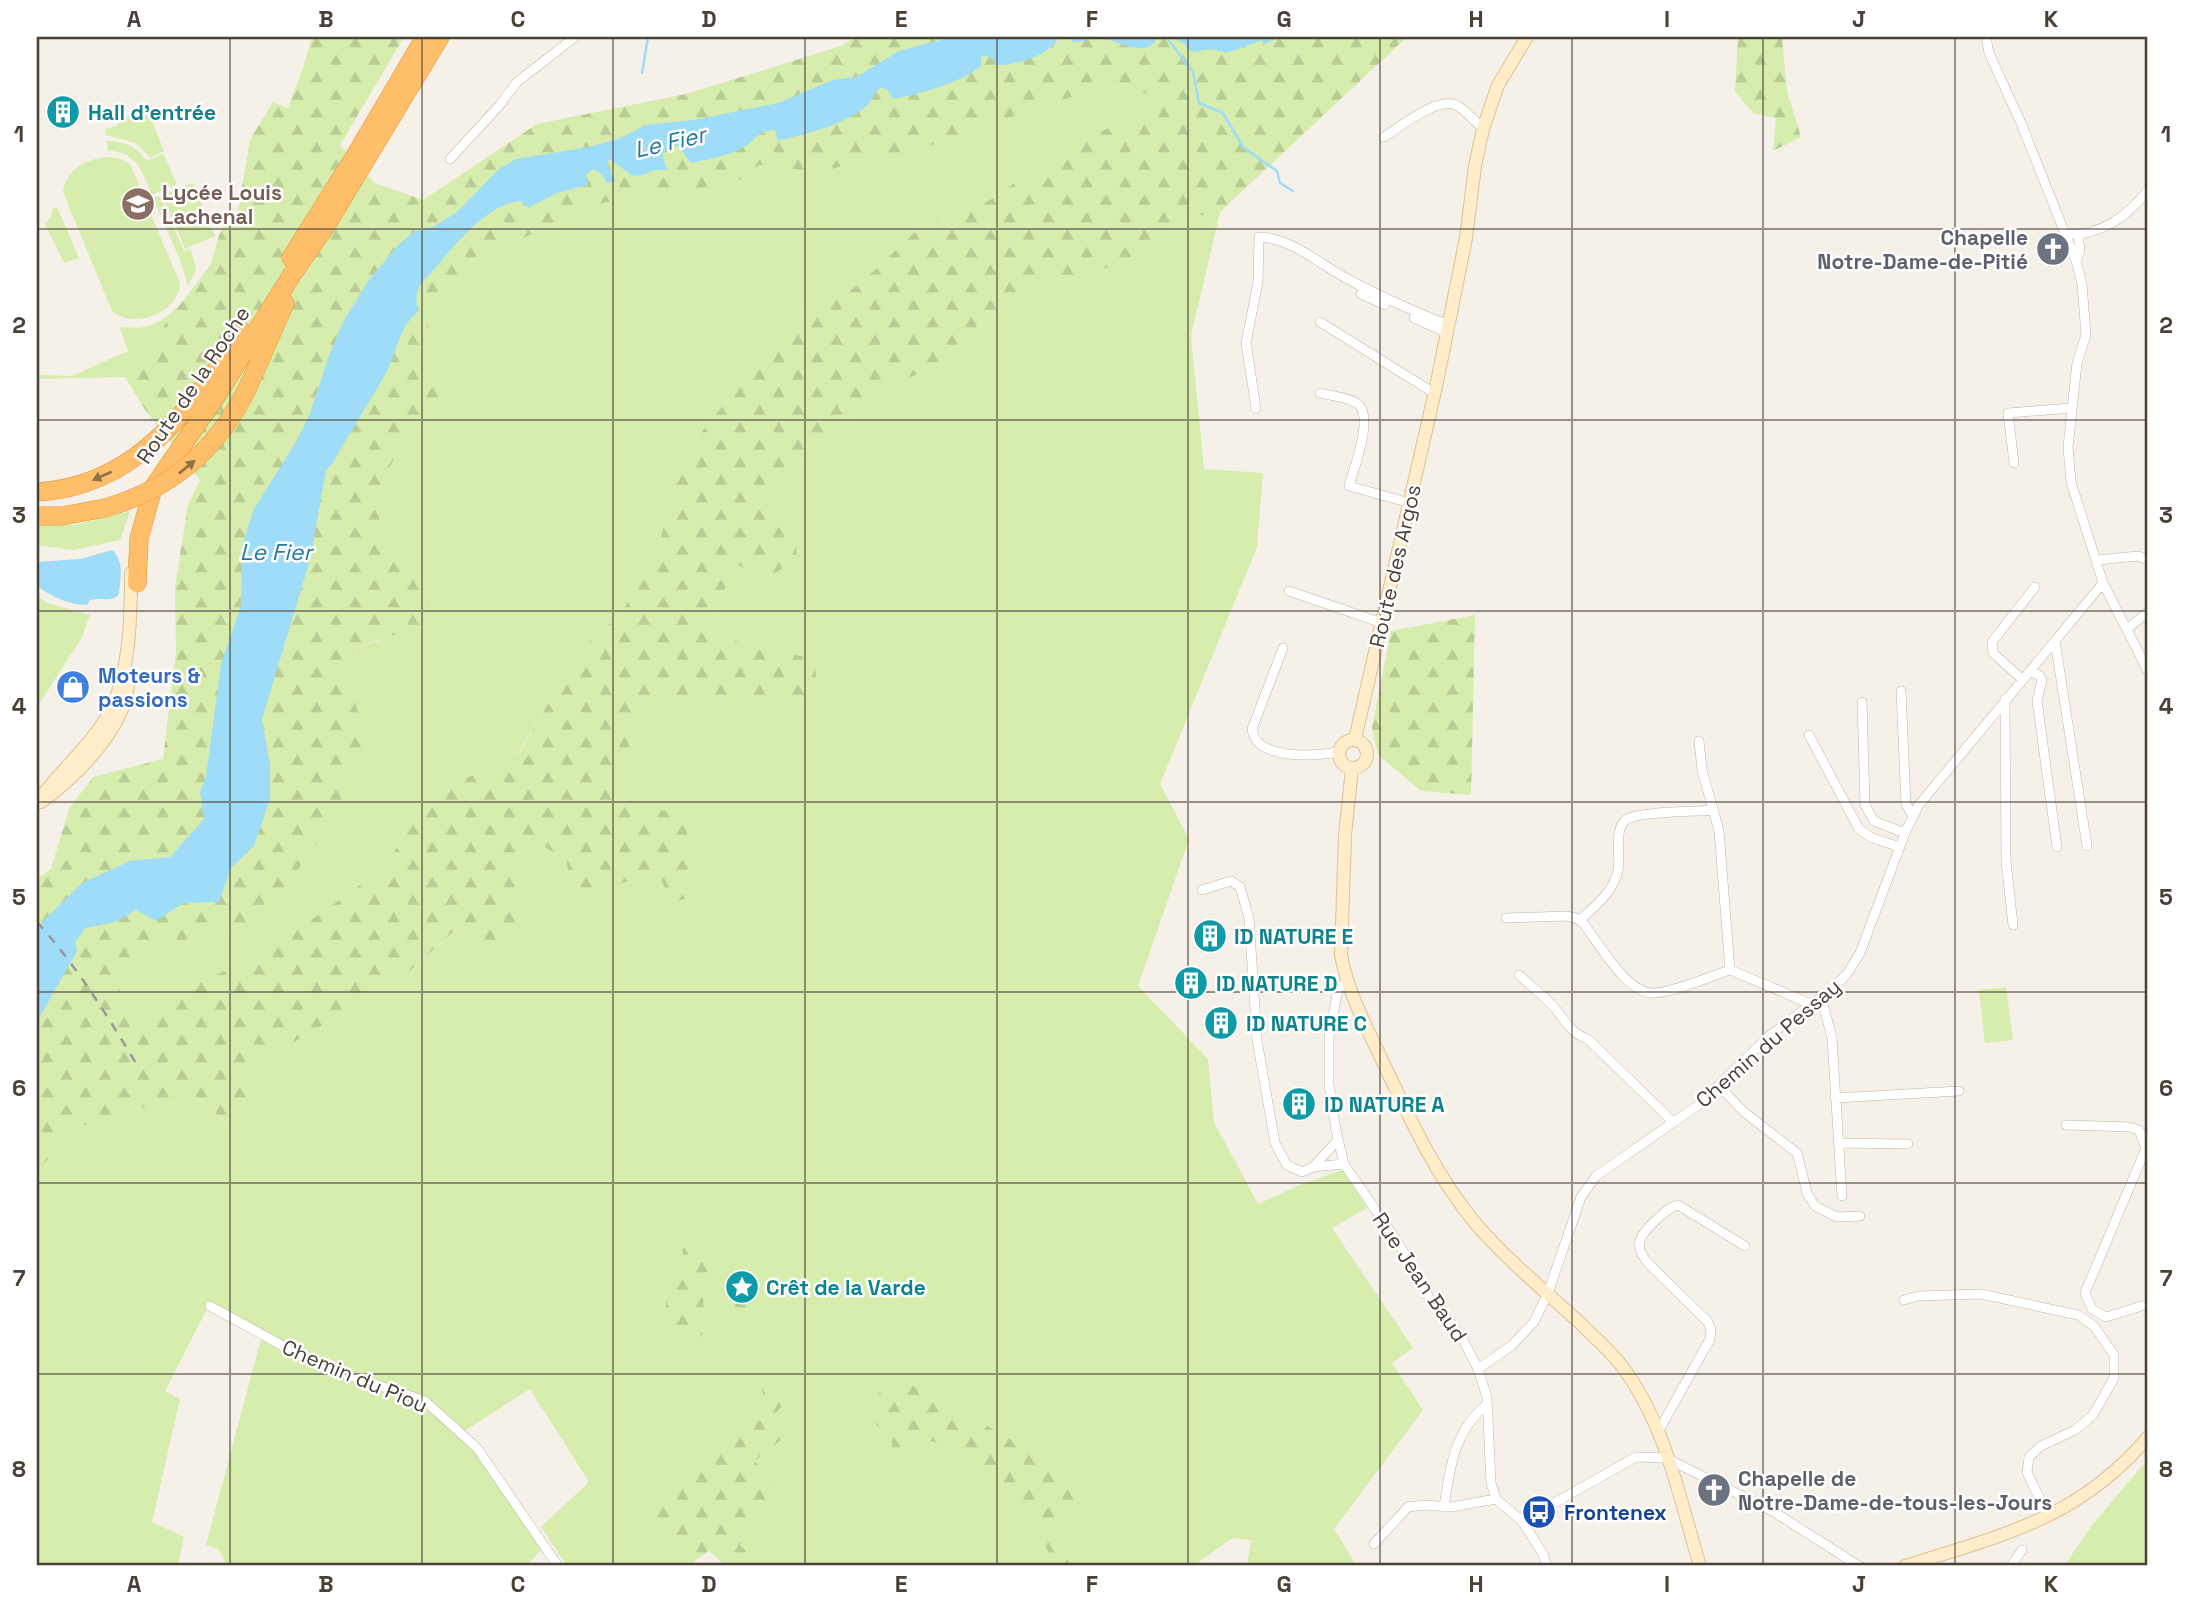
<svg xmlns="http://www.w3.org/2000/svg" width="2185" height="1603" font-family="'Space Grotesk',sans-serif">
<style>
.green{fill:#d6edad}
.forest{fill:url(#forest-firs);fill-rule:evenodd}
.water{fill:#9fdcf7}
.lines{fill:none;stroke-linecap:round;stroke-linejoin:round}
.stream{stroke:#9fdcf7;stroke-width:2.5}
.street-casing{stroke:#c2b7a9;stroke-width:10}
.secondary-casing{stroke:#dcc396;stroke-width:14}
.highway-casing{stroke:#eb922c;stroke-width:19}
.street{stroke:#fff;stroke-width:9}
.secondary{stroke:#ffecc8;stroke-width:12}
.highway{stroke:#ffbe69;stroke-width:18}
.rail{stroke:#989898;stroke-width:2.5;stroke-dasharray:9 9;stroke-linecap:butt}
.highway-bridge-casing{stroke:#eb922c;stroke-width:19;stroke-linecap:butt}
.highway-bridge{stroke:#ffbe69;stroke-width:18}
.oneway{fill:#92724a}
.grid{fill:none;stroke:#494036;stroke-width:2;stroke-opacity:0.55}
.labels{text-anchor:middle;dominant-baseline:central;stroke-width:5;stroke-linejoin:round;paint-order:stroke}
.culture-label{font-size:21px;font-weight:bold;fill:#0d838f;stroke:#fff;text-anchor:start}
.education-label{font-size:21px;font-weight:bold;fill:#785e54;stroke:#fff;text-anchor:start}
.worship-label{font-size:21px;font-weight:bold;fill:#5b616d;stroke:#fff;text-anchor:end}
.street-label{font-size:21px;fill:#494036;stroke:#fff}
.shop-label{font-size:21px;font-weight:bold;fill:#366cbe;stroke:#fff;text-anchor:start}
.transit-label{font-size:21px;font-weight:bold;fill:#164399;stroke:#fff;text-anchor:start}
.water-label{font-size:23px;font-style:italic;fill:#217aa6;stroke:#fff}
.neatline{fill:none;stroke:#494036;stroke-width:2.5}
.grid-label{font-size:23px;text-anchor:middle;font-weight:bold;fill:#494036}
</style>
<defs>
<pattern id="forest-firs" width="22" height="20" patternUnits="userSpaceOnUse" patternTransform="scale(1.75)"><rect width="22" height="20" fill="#d6edad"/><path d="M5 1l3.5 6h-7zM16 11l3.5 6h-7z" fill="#b9cc95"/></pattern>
</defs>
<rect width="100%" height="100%" fill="#f5f0e8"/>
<!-- green -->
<path class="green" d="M 1125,84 L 1167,100 L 1062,150 L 990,200 L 917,230 L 859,285 L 795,318 L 698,436 L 671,492 L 660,542 L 621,614 L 594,637 L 558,686 L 519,752 L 452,785 L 407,826 L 389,863 L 334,904 L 261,954 L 187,988 L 140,1020 L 124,1004 L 119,986 L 127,970 L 151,949 L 252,922 L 365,735 L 347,679 L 358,647 L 381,640 L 432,595 L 382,544 L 377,496 L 403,438 L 452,399 L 425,359 L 429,318 L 470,263 L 494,241 L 523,238 L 599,204 L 666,189 L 724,191 L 759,165 L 818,172 L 1049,103 Z
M 140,105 L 146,106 L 164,151 L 150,158 C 136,138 125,141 105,135 L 106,129 L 116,126 Z
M 107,141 C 124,142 137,145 146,161 L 163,154 L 177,184 L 152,195 C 143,173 136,150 108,151 L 107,143 L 105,143 Z
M 106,157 L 118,158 L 130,164 L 180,284 C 178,313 134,330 112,311 L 63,192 C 67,169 85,160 106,157 Z
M 193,183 L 215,236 L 185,249 L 162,195 Z
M 160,196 L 184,251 L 191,249 L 196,270 L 188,286 L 180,260 L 153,198 Z
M 57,207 L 79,258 L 64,263 L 45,224 L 52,215 L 52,210 Z
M 1220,212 L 1191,336 L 1204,469 L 1263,473 L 1257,547 L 1160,784 L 1189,839 L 1138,986 L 1208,1059 L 1214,1122 L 1258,1204 L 1302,1184 L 1343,1170 L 1367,1208 L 1332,1228 L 1413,1348 L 1392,1363 L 1423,1410 L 1334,1529 L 1355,1563 L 1353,1566 L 1247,1566 L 1251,1540 L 1232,1538 L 1193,1566 L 727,1566 L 709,1551 L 687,1566 L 567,1566 L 541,1527 L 589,1482 L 530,1389 L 466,1430 L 541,1550 L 526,1566 L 225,1566 L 225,1562 L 219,1549 L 206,1545 L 261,1339 L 208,1307 L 165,1391 L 180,1399 L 152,1522 L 184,1537 L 178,1566 L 37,1566 L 37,1171 L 76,1128 L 122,1112 L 196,1097 L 227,1124 L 242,1107 L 258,1064 L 406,974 L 461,926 L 530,916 L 516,890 L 510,861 L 545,847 L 568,861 L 624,881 L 658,871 L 672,902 L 690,897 L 617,804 L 608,785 L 652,702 L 820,703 L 813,659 L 708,635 L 755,507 L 766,490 L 881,388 L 929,370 L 980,324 L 1038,286 L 1109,267 L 1167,240 L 1185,218 Z
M 180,305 L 125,377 L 37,379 L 37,375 L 72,376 L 128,351 L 120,328 C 127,326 131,328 138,328 C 156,326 167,317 180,305 Z
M 130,511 L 120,540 L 73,550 L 37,545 L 37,525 L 75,525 Z
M 37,595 L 47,603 L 90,615 L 81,639 L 37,707 Z
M 2006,987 L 2013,1040 L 1985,1043 L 1979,990 Z
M 2148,1459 L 2148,1566 L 2064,1566 L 2092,1525 Z"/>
<!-- forest -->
<path class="forest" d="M 312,37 L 404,37 L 340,145 L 375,183 L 423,200 L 537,124 L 686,94 L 838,47 L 857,37 L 1407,37 L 1220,212 L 1185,218 L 1167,240 L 1109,267 L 1038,286 L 980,324 L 929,370 L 881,388 L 766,490 L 755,507 L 799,526 L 796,556 L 771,578 L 734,564 L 708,635 L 814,659 L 820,703 L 652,702 L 608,785 L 617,804 L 686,814 L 690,897 L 672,903 L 657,871 L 571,901 L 567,861 L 545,847 L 510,861 L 516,890 L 530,916 L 507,949 L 482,954 L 460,926 L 406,974 L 258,1064 L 242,1107 L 228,1124 L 196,1097 L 122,1112 L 76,1128 L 37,1171 L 37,879 L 51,869 L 69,809 L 93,777 L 163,759 L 176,651 L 175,587 L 188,505 L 200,480 L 144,408 L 125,377 L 211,264 L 219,235 L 230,216 L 238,212 L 250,140 L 273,102 L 288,108 L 303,68 ZM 1124,84 L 1165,101 L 1062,150 L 990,200 L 917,230 L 859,285 L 795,318 L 698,436 L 671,492 L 660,542 L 621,614 L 594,637 L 558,686 L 520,752 L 452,785 L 407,826 L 389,863 L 334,904 L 261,954 L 187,988 L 140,1020 L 124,1004 L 119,986 L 127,970 L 151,949 L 252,922 L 288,884 L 334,818 L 365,735 L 348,679 L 357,647 L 418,627 L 432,595 L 382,544 L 377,496 L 403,438 L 453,398 L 425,359 L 429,319 L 470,263 L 494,241 L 523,238 L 599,204 L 666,189 L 725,191 L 759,165 L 818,172 L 938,144 L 1049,103 Z
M 1738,37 L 1782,37 L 1787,91 L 1801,137 L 1773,151 L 1776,118 L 1753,113 L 1735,92 Z
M 1475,615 L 1471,795 L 1421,791 L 1378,755 L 1372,728 L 1391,631 Z
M 683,1248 L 692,1249 L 714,1264 L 713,1281 L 703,1302 L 707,1329 L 696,1340 L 678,1344 C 664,1322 665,1315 667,1290 C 681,1278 682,1266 683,1248 Z
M 751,1260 L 760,1261 L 763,1277 L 745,1289 L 751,1311 L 740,1311 L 727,1300 L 726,1287 L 742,1275 Z
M 765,1368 L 782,1406 L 774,1415 L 784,1437 L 754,1462 L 772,1472 L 777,1498 L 751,1508 L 740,1545 L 757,1562 L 768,1566 L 727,1566 L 709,1550 L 695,1559 L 641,1509 L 764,1402 L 759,1369 Z
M 896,1377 L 1006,1436 L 1054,1474 L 1084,1507 L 1055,1532 L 1074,1566 L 1054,1566 L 1044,1542 L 1030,1521 L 1005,1492 L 934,1442 L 911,1433 L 911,1453 L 901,1464 L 892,1455 C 894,1439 890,1433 876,1425 L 880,1407 L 879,1386 Z"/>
<!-- water -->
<path class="water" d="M 952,37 L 1059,37 C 1051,55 1017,65 998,65 L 993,59 L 984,55 L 981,58 L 981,66 C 960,83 920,94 893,99 L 887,89 L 881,88 C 872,93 872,103 863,109 C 837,127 808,133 778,141 L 775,130 C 756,132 758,137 746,146 C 730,156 709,159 691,163 L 680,148 L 670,142 L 663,154 L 665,166 L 669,170 L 655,170 L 639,176 L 631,175 L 610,159 L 607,163 L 615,181 L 607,183 L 601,174 L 593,169 L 586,175 L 588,185 L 557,193 L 528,208 L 521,201 C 485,204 453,248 431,273 C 427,278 423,280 420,285 C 415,295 416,302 418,312 C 400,325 397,350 388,369 C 371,401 350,431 333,463 L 326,470 L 310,560 L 262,719 L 270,765 L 270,799 L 254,846 L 231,868 L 219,902 L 183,903 L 156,921 L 136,910 L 115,922 L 86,928 L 75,942 L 77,951 L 37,1022 L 37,927 L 82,883 L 130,861 L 170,857 L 204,819 L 200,792 L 206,777 L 221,664 L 241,606 L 242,546 L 254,509 L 297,440 L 309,416 L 330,353 L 344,320 L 369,280 L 400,243 L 414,232 L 421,229 L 433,227 L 457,212 L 499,169 L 516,159 L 589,147 L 618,139 L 646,125 L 693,120 L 778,103 L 833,80 L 856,77 L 899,51 Z
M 1070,37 L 1158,37 C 1145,60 1122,41 1103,39 C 1093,37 1085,42 1075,42 L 1072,41 Z
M 1170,37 L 1278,37 L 1263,45 L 1262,40 L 1227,53 L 1211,49 L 1194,52 L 1189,50 L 1185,44 Z
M 112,550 C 125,561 120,578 119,594 C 113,603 100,597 90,600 L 87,605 C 69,605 51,596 37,586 L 37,562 L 80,559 Z"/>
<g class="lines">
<!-- stream -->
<path class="stream" d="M 1166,37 L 1193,72 L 1199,103 L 1223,113 L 1243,147 L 1277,171 L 1280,183 L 1293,191
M 642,73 L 648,37"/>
<!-- street casing -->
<g class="street-casing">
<path id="street" d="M 1986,37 L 1989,53 L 2021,123 L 2076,261 L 2082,284 L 2086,335 L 2077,363 L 2068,447 L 2071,482 L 2103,583 L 2148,671
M 1384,137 C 1400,127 1440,94 1458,106 C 1467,112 1475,121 1483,129
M 450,159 L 499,106 L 517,82 L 575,37
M 2066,234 C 2100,237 2129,215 2148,190
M 2076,261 L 2080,251 L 2078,235
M 1361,294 L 1385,305
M 1414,318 L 1447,333
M 1320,322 L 1434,393
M 1320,393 C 1331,396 1349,397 1358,404 C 1374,417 1354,468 1349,486 L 1410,503
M 1256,408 L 1246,343 L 1258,282 L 1259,237 C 1291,238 1318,263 1346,278 C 1379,296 1413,311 1448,325
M 2014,463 L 2008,413 L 2072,408
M 2097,560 L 2138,556 L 2148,560
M 1289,591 L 1382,623
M 2127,629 L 2148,612
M 2055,641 L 2087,846
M 1283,648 L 1252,729 C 1256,761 1315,756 1338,752
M 2030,672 L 2039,675 L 2042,680 L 2037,701 L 2057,847
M 2023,680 L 1993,653 L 1992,642 L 2035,587
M 1901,691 L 1906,804 L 1913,816
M 2005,699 L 2006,861 L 2013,925
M 1862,702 L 1865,805 L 1874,821 L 1905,833
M 1809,735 L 1859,829 L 1872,838 L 1900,847
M 1699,741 L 1702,770 L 1719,831 L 1730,970
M 1202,890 L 1231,881 L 1240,887 L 1249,918 L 1257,1040 L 1275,1143 L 1287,1165 L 1302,1172 L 1313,1167 L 1338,1140
M 1506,918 L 1566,916 L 1576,918 L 1584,924 C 1599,944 1628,996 1656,993 C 1677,991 1709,977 1730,970 L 1811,1004
M 1580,920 C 1595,906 1614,892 1618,870 C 1621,856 1613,828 1627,819 C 1641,811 1695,812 1713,810
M 1519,975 C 1530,985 1543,995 1553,1006 C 1567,1022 1568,1031 1589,1040 L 1673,1122
M 1347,981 L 1338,989 L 1329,1037 L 1329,1085 L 1336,1130 L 1344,1164 L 1399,1244 L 1432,1303 L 1446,1316 L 1463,1340 L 1478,1369 L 1487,1397 L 1491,1483 L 1496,1499 L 1522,1521 L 1543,1554 L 1547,1566
M 1821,996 L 1832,1038 L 1842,1196
M 1719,1086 L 1744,1112 L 1797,1153 L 1807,1193 L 1815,1206 L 1837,1217 L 1860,1216
M 1835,1098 L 1959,1091
M 2066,1125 L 2129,1127 L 2139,1130 L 2146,1148 L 2085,1293 L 2092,1309 L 2106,1317 L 2148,1304
M 1838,1143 L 1908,1144
M 1313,1167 L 1344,1164
M 1904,1300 L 1918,1296 L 1981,1294 L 2078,1315 L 2094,1326 L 2114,1355 L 2114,1378 L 2093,1415 L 2075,1430 L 2041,1446 L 2029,1457 L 2027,1472 L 2048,1517
M 210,1306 L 318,1365 L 425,1401 L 477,1448 L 558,1566
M 1478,1369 L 1511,1346 L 1534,1322 L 1548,1293 L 1581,1197 L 1596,1176 L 1697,1106 L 1769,1036 L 1833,988 L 1847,974 L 1860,953 L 1905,833 L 1918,806 L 2103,583
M 1658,1432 L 1710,1339 L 1711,1330 L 1708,1322 L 1647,1262 C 1642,1255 1638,1249 1640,1241 C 1642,1231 1668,1207 1678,1205 L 1745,1246
M 1444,1507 C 1450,1467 1454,1431 1487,1404
M 1522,1521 L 1636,1457 L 1666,1458 L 1774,1512 L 1859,1566
M 1374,1544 L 1408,1507 L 1424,1505 L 1451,1507 L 1496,1499
M 2011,1566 L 2022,1550"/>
</g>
<!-- secondary casing -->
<g class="secondary-casing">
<path id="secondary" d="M 1355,739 L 1436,387 L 1466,238 L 1475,166 L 1483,129 L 1498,85 L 1527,37
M1339 754a14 14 0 1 1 28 0a14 14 0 1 1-28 0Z
M 1352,769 L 1345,835 L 1341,955 C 1348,992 1365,1024 1381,1058 C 1408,1115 1435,1175 1476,1224 C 1507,1260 1545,1291 1580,1323 C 1595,1338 1612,1352 1624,1369 C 1666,1426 1680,1500 1700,1566
M 41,802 C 73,779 108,744 123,707 C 126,699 127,690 129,681
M 37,803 C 57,773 86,751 105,720 C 130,682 131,618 131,573
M 1905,1566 C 2002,1535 2079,1519 2148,1437"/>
</g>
<!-- highway casing -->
<g class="highway-casing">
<path id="highway" d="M 291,258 L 355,156 L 425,37
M 248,387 L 285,303
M 37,492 C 138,487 191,406 243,332
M 37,516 L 62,516 L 105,508
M 137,583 L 139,539 L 153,488 L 219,392 L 291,276 L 325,227 L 440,37"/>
</g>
<!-- street -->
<use href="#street" class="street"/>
<!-- secondary -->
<use href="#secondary" class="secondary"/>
<!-- highway -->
<use href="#highway" class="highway"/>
<!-- rail -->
<path class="rail" d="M 37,922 C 76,965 107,1015 137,1065"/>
<!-- highway-bridge casing -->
<g class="highway-bridge-casing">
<path id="highway-bridge" d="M 105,508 C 173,488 217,450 248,387"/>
</g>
<!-- highway-bridge -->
<use href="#highway-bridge" class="highway-bridge"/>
</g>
<!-- one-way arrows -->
<defs><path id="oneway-solid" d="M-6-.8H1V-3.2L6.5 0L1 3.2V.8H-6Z" transform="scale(1.75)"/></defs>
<g class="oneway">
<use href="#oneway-solid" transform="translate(187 467) rotate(-39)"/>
<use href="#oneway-solid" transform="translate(102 476) rotate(156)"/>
</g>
<!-- grid -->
<path class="grid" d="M 230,37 L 230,1566M 422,37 L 422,1566M 613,37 L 613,1566M 805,37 L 805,1566M 997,37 L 997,1566M 1188,37 L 1188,1566M 1380,37 L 1380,1566M 1572,37 L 1572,1566M 1763,37 L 1763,1566M 1955,37 L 1955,1566M 37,229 L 2148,229M 37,420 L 2148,420M 37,611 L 2148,611M 37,802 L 2148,802M 37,992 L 2148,992M 37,1183 L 2148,1183M 37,1374 L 2148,1374"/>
<!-- icons -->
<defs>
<g id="building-disc" transform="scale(1.75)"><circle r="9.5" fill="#0f9aa8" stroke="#fff"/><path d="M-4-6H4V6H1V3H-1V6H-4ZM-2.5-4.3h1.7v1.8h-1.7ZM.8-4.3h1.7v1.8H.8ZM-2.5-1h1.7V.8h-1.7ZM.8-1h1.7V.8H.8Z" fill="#fff"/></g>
<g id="school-disc" transform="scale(1.75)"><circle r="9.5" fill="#8d6e63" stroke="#fff"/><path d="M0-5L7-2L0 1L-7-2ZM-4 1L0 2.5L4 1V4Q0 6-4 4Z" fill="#fff"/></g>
<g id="church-disc" transform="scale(1.75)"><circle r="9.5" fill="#6b7280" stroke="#fff"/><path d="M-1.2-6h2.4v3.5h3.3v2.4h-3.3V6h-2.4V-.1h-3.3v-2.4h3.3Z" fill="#fff"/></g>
<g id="shop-disc" transform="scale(1.75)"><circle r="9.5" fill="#3f7fe0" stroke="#fff"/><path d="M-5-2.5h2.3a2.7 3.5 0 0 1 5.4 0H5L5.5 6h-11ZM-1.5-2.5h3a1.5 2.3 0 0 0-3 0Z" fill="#fff"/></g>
<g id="sight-disc" transform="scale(1.75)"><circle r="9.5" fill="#0f9aa8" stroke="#fff"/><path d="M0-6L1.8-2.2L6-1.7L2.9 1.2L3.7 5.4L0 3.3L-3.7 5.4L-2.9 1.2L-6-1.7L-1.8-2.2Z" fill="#fff"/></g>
<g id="bus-disc" transform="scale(1.75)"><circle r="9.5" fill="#1a4fb4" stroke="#fff"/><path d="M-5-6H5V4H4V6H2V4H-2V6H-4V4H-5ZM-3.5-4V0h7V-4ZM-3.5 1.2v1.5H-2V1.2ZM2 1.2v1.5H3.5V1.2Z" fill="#fff"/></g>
</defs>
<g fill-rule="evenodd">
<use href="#building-disc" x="63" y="112"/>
<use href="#school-disc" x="138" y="204"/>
<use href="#church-disc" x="2053" y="249"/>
<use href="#shop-disc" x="73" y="687"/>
<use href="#building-disc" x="1210" y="936"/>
<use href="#building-disc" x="1191" y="983"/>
<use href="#building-disc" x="1221" y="1023"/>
<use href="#building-disc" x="1299" y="1104"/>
<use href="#sight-disc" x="742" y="1287"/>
<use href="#church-disc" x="1714" y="1490"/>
<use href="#bus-disc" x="1539" y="1512"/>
</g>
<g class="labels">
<!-- culture labels -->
<g class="culture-label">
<text x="88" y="112">Hall d'entrée</text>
<text x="1234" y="936">ID NATURE E</text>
<text x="1216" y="983">ID NATURE D</text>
<text x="1246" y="1023">ID NATURE C</text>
<text x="1324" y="1104">ID NATURE A</text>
<text x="766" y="1287">Crêt de la Varde</text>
</g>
<!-- education labels -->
<g class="education-label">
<text x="162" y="192">Lycée Louis<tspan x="162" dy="24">Lachenal</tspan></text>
</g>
<!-- worship labels -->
<g class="worship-label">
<text x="2028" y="237">Chapelle<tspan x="2028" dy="24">Notre-Dame-de-Pitié</tspan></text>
<text x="1738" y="1478" text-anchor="start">Chapelle de<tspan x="1738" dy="24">Notre-Dame-de-tous-les-Jours</tspan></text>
</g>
<!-- street labels -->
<g class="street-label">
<text transform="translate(193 385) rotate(-56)">Route de la Roche</text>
<text transform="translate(1395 566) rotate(-77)">Route des Argos</text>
<text transform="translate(1768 1043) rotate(-41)">Chemin du Pessay</text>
<text transform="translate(1420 1277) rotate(56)">Rue Jean Baud</text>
<text transform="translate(355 1376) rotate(23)">Chemin du Piou</text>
</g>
<!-- shop labels -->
<g class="shop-label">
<text x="98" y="675">Moteurs &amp;<tspan x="98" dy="24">passions</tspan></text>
</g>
<!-- transit labels -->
<g class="transit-label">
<text x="1564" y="1512">Frontenex</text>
</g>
<!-- water labels -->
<g class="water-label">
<text transform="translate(670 142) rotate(-13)">Le Fier</text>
<text x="276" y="552">Le Fier</text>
</g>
</g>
<!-- border -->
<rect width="2185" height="1603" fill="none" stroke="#ffffff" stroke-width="77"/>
<rect x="38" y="38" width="2108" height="1526" class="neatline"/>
<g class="grid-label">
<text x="134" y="27">A</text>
<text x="326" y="27">B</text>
<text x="518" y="27">C</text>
<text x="709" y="27">D</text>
<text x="901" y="27">E</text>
<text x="1092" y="27">F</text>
<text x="1284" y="27">G</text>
<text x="1476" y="27">H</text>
<text x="1667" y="27">I</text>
<text x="1859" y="27">J</text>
<text x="2051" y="27">K</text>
<text x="19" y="142">1</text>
<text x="2166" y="142">1</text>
<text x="19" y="333">2</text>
<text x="2166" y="333">2</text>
<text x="19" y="523">3</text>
<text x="2166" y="523">3</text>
<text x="19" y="714">4</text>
<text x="2166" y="714">4</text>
<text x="19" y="905">5</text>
<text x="2166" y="905">5</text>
<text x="19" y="1096">6</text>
<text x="2166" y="1096">6</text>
<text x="19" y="1286">7</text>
<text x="2166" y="1286">7</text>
<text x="19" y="1477">8</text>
<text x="2166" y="1477">8</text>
<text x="134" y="1592">A</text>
<text x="326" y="1592">B</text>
<text x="518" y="1592">C</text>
<text x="709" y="1592">D</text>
<text x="901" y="1592">E</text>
<text x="1092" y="1592">F</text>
<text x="1284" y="1592">G</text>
<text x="1476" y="1592">H</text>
<text x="1667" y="1592">I</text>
<text x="1859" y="1592">J</text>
<text x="2051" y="1592">K</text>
</g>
</svg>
